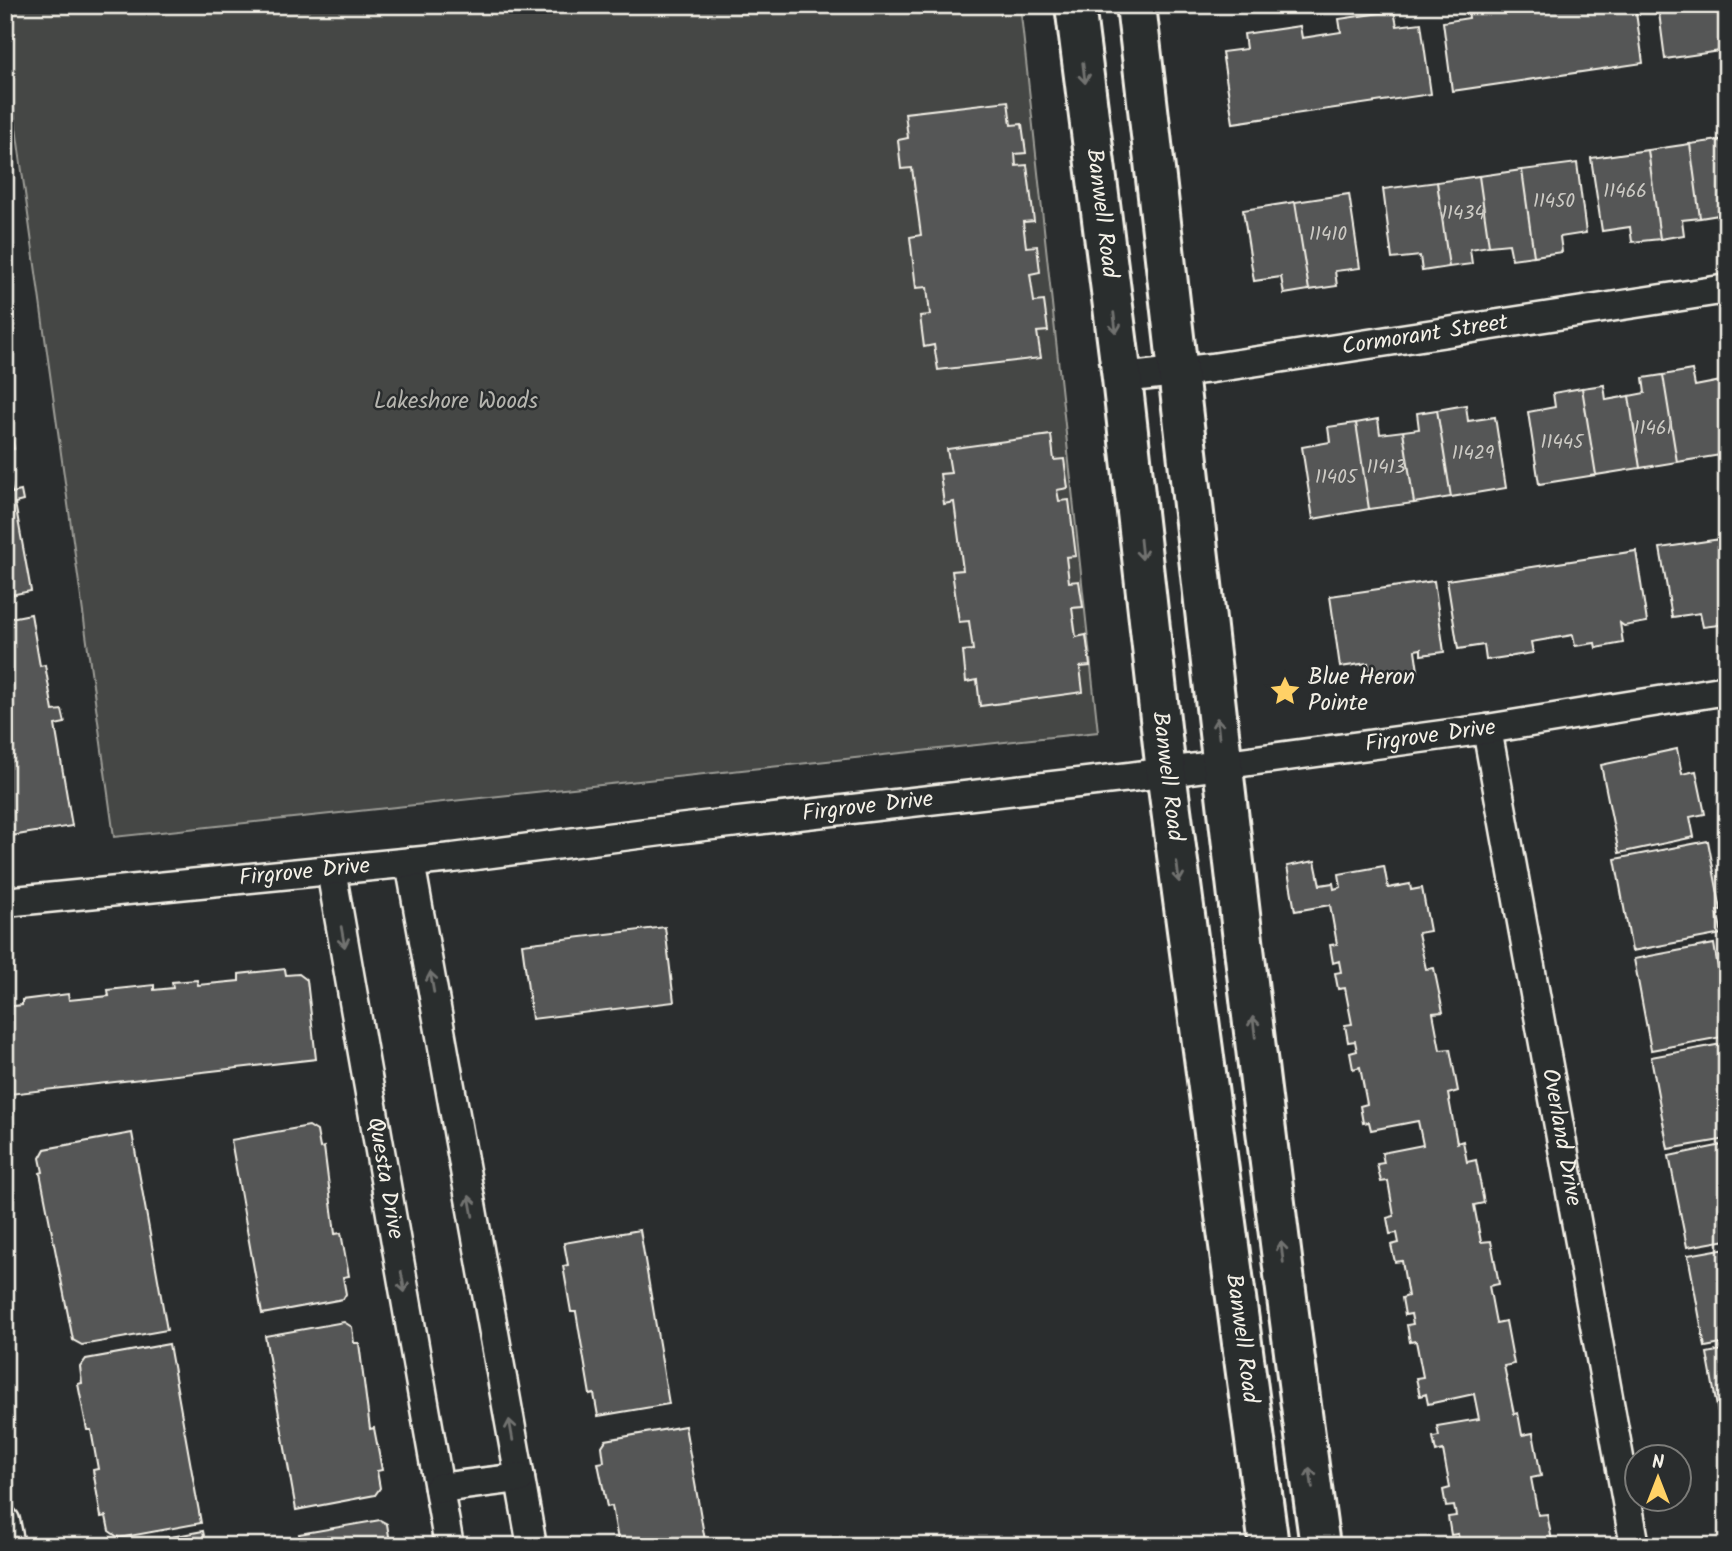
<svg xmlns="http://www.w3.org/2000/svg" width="1732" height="1551" font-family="Kalam,sans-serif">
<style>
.green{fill:#444645;stroke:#9c9c96;stroke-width:2}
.building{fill:#555756;stroke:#f4f1e8;stroke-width:2}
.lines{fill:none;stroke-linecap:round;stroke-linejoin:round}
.street-casing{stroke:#f4f1e8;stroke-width:33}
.secondary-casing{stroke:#f4f1e8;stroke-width:44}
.street{stroke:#2a2d2e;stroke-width:28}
.secondary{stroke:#2a2d2e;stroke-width:38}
.oneway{stroke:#71726f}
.labels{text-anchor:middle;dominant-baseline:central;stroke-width:5;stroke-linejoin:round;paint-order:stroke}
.number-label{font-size:19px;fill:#cccac4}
.street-label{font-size:23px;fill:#f4f1e8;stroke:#2a2d2e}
.park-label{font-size:23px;fill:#b6b5af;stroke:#2a2d2e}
.poi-label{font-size:23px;fill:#f4f1e8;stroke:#2a2d2e;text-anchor:start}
</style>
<rect width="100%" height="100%" fill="#2a2d2e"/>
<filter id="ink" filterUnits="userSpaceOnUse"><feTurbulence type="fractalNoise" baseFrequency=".0143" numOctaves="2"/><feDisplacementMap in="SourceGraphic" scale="14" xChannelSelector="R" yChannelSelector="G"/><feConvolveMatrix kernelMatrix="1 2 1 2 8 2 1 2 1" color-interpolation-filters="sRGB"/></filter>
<g filter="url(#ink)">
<!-- green -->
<path class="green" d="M 5,5 L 1020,5 L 1098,732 L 114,837 L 9,77 L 5,77 Z"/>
<!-- building -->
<path class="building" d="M 1467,5 L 1516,5 L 1516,9 L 1540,5 L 1635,5 L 1643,63 L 1452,91 L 1443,22 L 1469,18 Z
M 1658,5 L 1727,5 L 1727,50 L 1665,59 Z
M 1394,11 L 1397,26 L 1421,23 L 1431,94 L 1233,123 L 1222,52 L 1246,49 L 1244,34 L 1300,26 L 1302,38 L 1341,32 L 1339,19 Z
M 1008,101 L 1011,125 L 1022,124 L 1026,153 L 1015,154 L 1016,166 L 1027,165 L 1034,221 L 1023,222 L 1026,247 L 1037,246 L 1040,272 L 1030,274 L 1034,302 L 1044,301 L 1048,331 L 1037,332 L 1041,358 L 938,370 L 934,345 L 924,347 L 920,316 L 930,315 L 927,287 L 916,288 L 910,237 L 921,235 L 912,168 L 901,169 L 898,140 L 908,138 L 905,113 Z
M 1727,139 L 1727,230 L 1721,230 L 1719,215 L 1700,218 L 1690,144 Z
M 1690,144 L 1700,218 L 1682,220 L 1684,235 L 1660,239 L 1648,150 Z
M 1648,150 L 1660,239 L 1632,242 L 1630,227 L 1602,231 L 1591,158 Z
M 1577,163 L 1586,233 L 1560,237 L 1562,252 L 1534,256 L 1522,170 Z
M 1522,170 L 1534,256 L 1512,259 L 1509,244 L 1489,246 L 1479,176 Z
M 1479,176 L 1489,246 L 1470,249 L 1472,264 L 1449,267 L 1437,182 Z
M 1437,182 L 1449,267 L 1422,271 L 1420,256 L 1392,259 L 1383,189 Z
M 1349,194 L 1360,268 L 1335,271 L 1337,286 L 1309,290 L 1295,202 Z
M 1295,202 L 1309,290 L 1284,294 L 1281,277 L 1254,281 L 1243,210 Z
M 1692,370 L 1695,386 L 1721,381 L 1727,419 L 1727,454 L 1677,462 L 1663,375 Z
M 1663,375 L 1677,462 L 1640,468 L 1629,396 L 1645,393 L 1643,378 Z
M 1604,385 L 1606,400 L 1629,396 L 1640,468 L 1596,475 L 1582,388 Z
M 1582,388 L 1596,475 L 1539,484 L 1528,412 L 1555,407 L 1553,393 Z
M 1466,405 L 1468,421 L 1495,417 L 1506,488 L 1451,497 L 1437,410 Z
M 1437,410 L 1451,497 L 1414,503 L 1403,431 L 1419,429 L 1417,413 Z
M 1378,419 L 1380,434 L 1403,431 L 1414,503 L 1369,509 L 1356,423 Z
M 1356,423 L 1369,509 L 1313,519 L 1302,447 L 1330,442 L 1328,427 Z
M 11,431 L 14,449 L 5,451 L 5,432 Z
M 1051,435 L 1054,460 L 1064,459 L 1068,488 L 1057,490 L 1059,501 L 1069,500 L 1076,556 L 1066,557 L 1069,582 L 1079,581 L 1083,607 L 1072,608 L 1076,637 L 1086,635 L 1090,666 L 1080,667 L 1083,692 L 980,706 L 977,680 L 966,682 L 963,651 L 973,650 L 969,621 L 959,622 L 952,571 L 963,570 L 954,502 L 944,504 L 940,474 L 951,473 L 947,449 Z
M 5,454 L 12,493 L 21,491 L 23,501 L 15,503 L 31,591 L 5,596 Z
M 1727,538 L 1727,624 L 1703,627 L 1700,613 L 1672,617 L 1660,548 Z
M 1636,551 L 1647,622 L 1624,626 L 1620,623 L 1623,643 L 1596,648 L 1595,643 L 1575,646 L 1573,635 L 1531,642 L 1533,653 L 1486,660 L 1484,645 L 1458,649 L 1447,580 Z
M 1434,581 L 1444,652 L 1421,655 L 1421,649 L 1415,650 L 1418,671 L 1370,678 L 1368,663 L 1340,667 L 1330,596 Z
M 31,614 L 40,666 L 45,665 L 53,711 L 62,710 L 65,723 L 55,725 L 72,826 L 5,837 L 5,619 Z
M 1677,749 L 1682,774 L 1696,771 L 1705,814 L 1690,817 L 1694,837 L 1619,853 L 1601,765 Z
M 1708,841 L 1721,910 L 1717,911 L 1722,934 L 1632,951 L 1615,859 Z
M 1315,861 L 1320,885 L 1333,883 L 1334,889 L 1341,887 L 1339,874 L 1384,866 L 1388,888 L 1410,884 L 1411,890 L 1422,888 L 1430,931 L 1418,933 L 1426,969 L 1434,968 L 1443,1012 L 1433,1013 L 1440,1050 L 1450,1049 L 1458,1091 L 1448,1094 L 1457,1143 L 1463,1141 L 1467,1162 L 1476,1160 L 1484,1203 L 1474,1205 L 1481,1242 L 1491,1241 L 1499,1284 L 1489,1286 L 1496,1323 L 1506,1321 L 1514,1364 L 1504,1366 L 1514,1414 L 1518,1413 L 1522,1435 L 1533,1433 L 1541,1476 L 1531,1478 L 1538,1515 L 1547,1514 L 1553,1546 L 1460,1546 L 1458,1534 L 1451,1535 L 1448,1517 L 1456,1516 L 1454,1506 L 1446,1507 L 1443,1490 L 1450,1488 L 1443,1450 L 1436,1452 L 1433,1437 L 1439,1436 L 1437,1426 L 1479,1419 L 1474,1394 L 1428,1404 L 1426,1394 L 1420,1396 L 1416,1378 L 1423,1377 L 1416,1341 L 1410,1342 L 1407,1325 L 1413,1324 L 1411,1314 L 1405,1315 L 1402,1298 L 1408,1296 L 1402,1261 L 1395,1262 L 1391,1245 L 1399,1243 L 1397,1233 L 1390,1234 L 1387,1218 L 1394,1216 L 1388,1181 L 1381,1182 L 1377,1164 L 1384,1163 L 1382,1153 L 1423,1145 L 1418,1121 L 1371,1130 L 1369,1122 L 1363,1123 L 1360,1106 L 1367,1104 L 1360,1067 L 1353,1069 L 1350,1053 L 1357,1051 L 1355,1041 L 1348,1042 L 1345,1025 L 1352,1024 L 1345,988 L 1338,989 L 1335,973 L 1341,972 L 1339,961 L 1333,963 L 1330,945 L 1337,944 L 1330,905 L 1295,911 L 1287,866 Z
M 665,927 L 674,1002 L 532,1019 L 522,944 Z
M 1714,944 L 1718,968 L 1727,966 L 1727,1012 L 1725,1012 L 1727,1036 L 1651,1050 L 1634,959 Z
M 285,969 L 286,975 L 299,974 L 307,980 L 316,1059 L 10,1094 L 5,1049 L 6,1007 L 22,1005 L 22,1000 L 68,994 L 69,1000 L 109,996 L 108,990 L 154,985 L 154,990 L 173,988 L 172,982 L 197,980 L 198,985 L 239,981 L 239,974 Z
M 1727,1043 L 1727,1139 L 1668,1149 L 1651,1057 Z
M 309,1126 L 317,1131 L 320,1148 L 324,1147 L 335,1234 L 341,1233 L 349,1276 L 343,1277 L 346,1294 L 343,1299 L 262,1314 L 231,1140 Z
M 132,1133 L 167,1330 L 82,1345 L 73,1340 L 40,1173 L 43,1172 L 40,1158 L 45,1149 Z
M 1727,1144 L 1727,1240 L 1687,1247 L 1669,1156 Z
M 640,1230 L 669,1404 L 598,1416 L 594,1394 L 590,1395 L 576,1312 L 571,1312 L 563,1266 L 568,1265 L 564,1243 Z
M 1727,1248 L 1727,1343 L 1705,1347 L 1688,1255 Z
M 344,1322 L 352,1327 L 354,1343 L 359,1343 L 370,1429 L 374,1428 L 382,1470 L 377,1471 L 380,1488 L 375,1495 L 296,1510 L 265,1336 Z
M 169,1344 L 201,1523 L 119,1538 L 109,1531 L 106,1516 L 101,1517 L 93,1470 L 98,1469 L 91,1430 L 87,1430 L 78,1384 L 82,1383 L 80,1367 L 86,1359 Z
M 1727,1349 L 1727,1445 L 1724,1445 L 1707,1353 Z
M 685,1426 L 706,1546 L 619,1546 L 612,1506 L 607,1507 L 598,1463 L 604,1462 L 602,1446 L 606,1440 Z
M 380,1520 L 387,1524 L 390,1542 L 395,1541 L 395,1546 L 302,1546 L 299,1534 Z
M 203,1531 L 206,1546 L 124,1546 Z"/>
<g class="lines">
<!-- street casing -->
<g class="street-casing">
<g id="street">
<path id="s1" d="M 1122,378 L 1212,368 L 1727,289"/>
<path id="s2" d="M 1487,729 L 1635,1546"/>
<path d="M 410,862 L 532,1546"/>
<path id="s3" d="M 331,870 L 449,1546"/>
<path id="s4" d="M 5,902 L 453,858 L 669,830 L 1130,777 L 1487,729 L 1727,690"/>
<path d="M 439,1488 L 520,1478"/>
<path d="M 5,1521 L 10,1546"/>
</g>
</g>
<!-- secondary casing -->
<g class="secondary-casing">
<g id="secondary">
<path id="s5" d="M 1075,5 L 1122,378 L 1166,772 L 1269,1546"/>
<path d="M 1136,5 C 1196,519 1249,1033 1320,1546"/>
</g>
</g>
<!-- street -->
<use href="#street" class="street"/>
<!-- secondary -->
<use href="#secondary" class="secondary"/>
</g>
<!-- one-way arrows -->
<defs><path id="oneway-shaft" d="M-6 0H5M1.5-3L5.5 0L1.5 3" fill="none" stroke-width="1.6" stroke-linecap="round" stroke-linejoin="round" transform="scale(1.75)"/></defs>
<g class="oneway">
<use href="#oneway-shaft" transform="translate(1084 73) rotate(83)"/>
<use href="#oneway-shaft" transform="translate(1115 323) rotate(83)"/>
<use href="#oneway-shaft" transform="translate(1141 549) rotate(84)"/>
<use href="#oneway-shaft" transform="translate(1218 728) rotate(-96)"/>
<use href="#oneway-shaft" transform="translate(1178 872) rotate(83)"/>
<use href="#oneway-shaft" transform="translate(343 937) rotate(80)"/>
<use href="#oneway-shaft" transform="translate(432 982) rotate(-100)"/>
<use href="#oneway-shaft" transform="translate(1254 1027) rotate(-97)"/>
<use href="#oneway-shaft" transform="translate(471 1206) rotate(-100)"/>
<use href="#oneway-shaft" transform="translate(1282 1252) rotate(-97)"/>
<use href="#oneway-shaft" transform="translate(403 1282) rotate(80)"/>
<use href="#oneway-shaft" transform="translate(511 1430) rotate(-100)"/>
<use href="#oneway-shaft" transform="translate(1311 1478) rotate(-98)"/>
</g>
</g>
<!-- icons -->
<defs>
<g id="sight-bare" transform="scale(2.415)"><path d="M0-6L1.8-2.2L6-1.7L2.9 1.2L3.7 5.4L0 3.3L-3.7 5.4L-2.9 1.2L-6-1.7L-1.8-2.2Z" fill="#ffd166" stroke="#2a2d2e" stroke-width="2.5" paint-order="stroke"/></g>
</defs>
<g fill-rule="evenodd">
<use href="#sight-bare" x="1285" y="691"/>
</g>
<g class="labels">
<!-- number labels -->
<g class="number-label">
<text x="1625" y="192">11466</text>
<text x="1554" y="202">11450</text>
<text x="1463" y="214">11434</text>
<text x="1328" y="235">11410</text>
<text x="1653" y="429">11461</text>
<text x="1562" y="443">11445</text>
<text x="1473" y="454">11429</text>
<text x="1386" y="468">11413</text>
<text x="1336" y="478">11405</text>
</g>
<!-- street labels -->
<g class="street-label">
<text stroke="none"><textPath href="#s5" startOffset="210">Banwell Road</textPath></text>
<text stroke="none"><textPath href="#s1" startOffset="306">Cormorant Street</textPath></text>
<text stroke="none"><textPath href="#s4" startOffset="1435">Firgrove Drive</textPath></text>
<text stroke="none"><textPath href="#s5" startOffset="777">Banwell Road</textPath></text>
<text stroke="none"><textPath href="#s4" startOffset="868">Firgrove Drive</textPath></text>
<text stroke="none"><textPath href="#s4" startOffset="301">Firgrove Drive</textPath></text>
<text stroke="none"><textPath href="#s2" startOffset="415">Overland Drive</textPath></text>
<text stroke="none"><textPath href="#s3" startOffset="313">Questa Drive</textPath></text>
<text stroke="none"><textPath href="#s5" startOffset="1344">Banwell Road</textPath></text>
</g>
<!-- park labels -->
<g class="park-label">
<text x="456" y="402">Lakeshore Woods</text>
</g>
<!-- poi labels -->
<g class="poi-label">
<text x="1308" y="678">Blue Heron<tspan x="1308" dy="26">Pointe</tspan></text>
</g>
</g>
<!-- margin -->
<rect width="1732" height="1551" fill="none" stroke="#2a2d2e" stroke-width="28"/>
<rect x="14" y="14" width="1704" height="1523" fill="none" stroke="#f4f1e8" stroke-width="2.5" filter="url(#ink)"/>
<!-- north arrow -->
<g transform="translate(1658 1478)"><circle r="33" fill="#2a2d2e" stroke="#7b7b78" stroke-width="2"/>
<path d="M0-5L12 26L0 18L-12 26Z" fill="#ffd166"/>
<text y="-10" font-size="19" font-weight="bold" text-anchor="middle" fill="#f4f1e8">N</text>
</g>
</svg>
